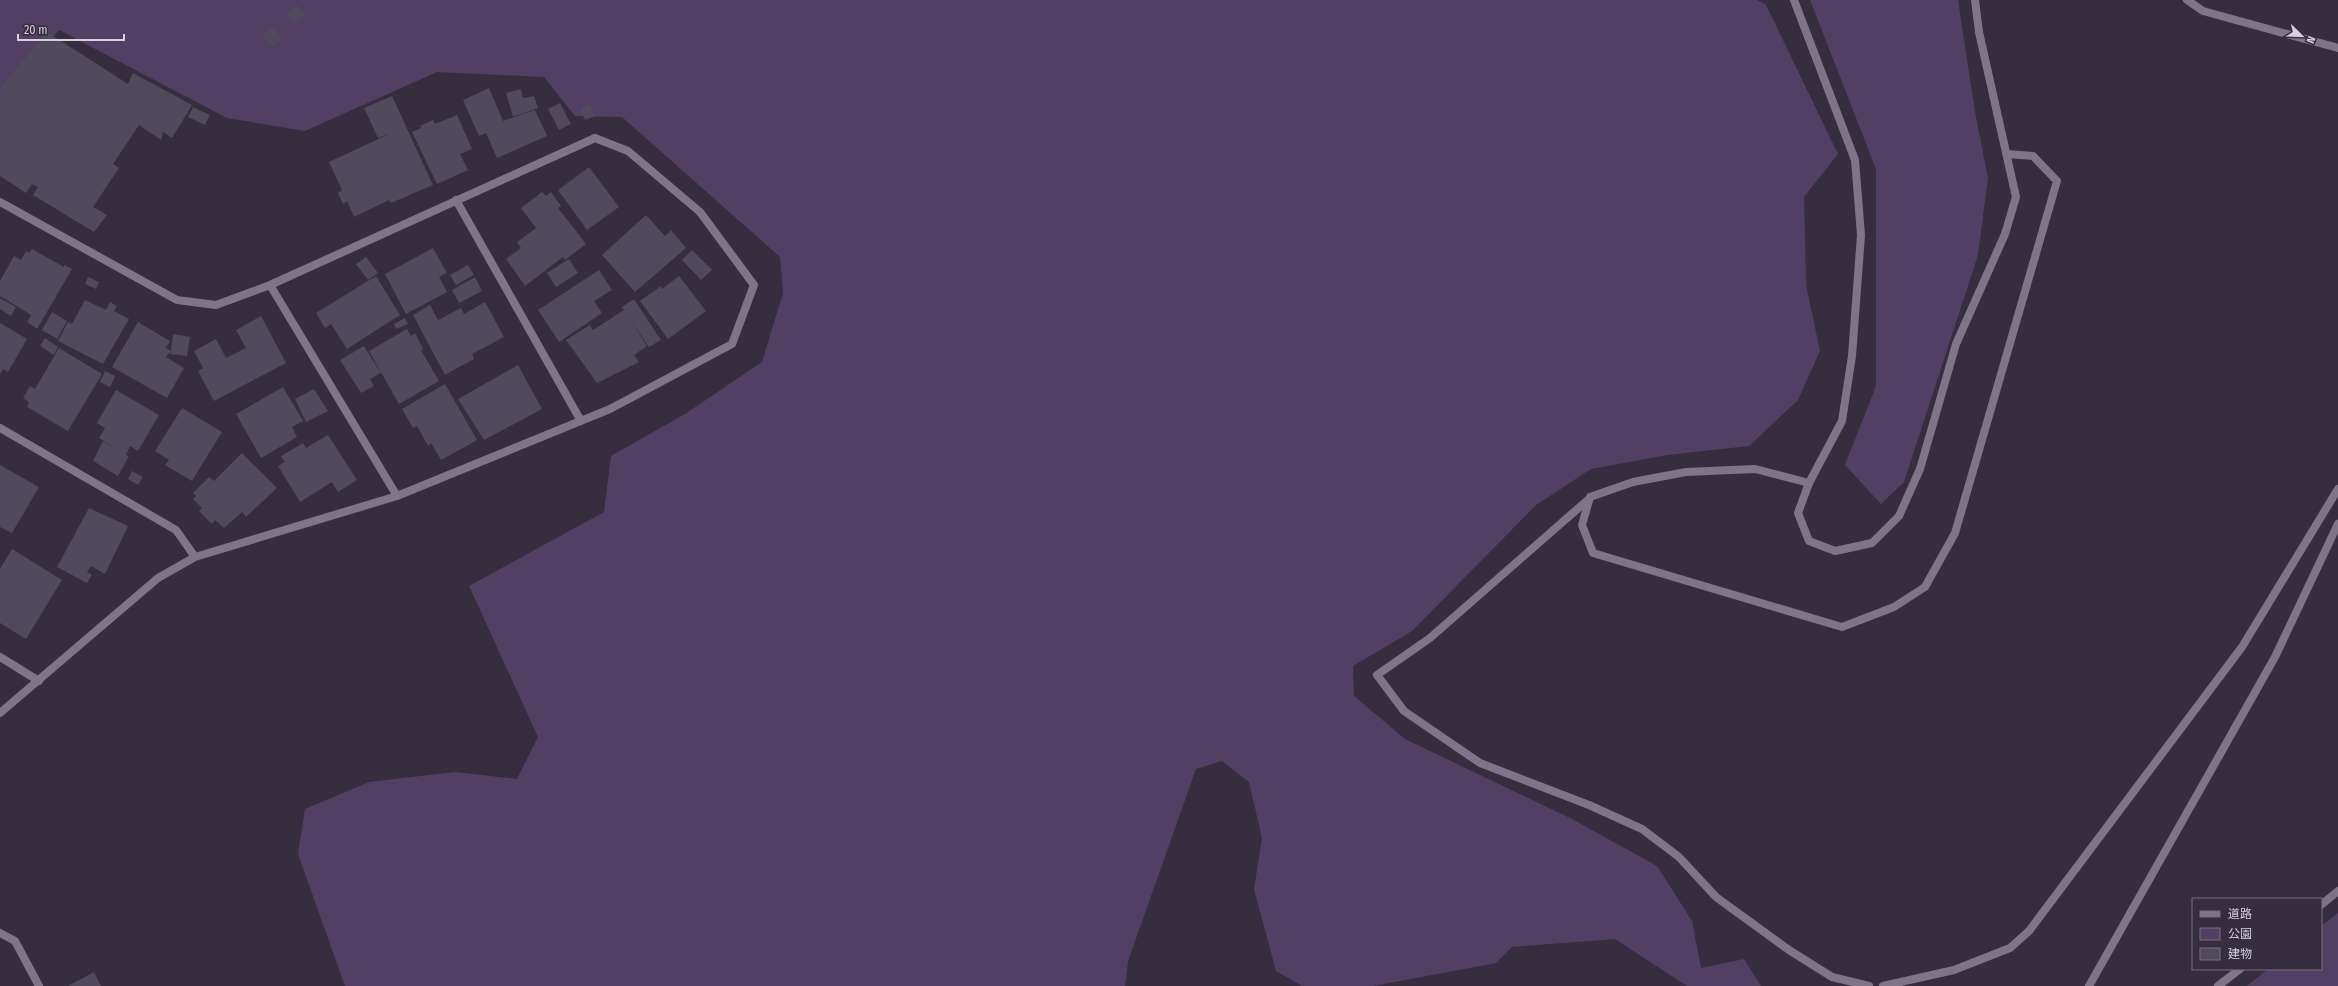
<svg xmlns="http://www.w3.org/2000/svg" width="2338" height="986" font-family="'Fira Sans Condensed','Noto Sans JP',sans-serif">
<style>
.green{fill:#514064}
.building{fill:#51495c}
.lines{fill:none;stroke-linecap:round;stroke-linejoin:round}
.lane{stroke:#7e7589;stroke-width:8}
.street{stroke:#7e7589;stroke-width:8}
</style>
<rect width="100%" height="100%" fill="#362e3f"/>
<!-- green -->
<path class="green" d="M 0,0 L 1757,0 L 1766,5 L 1838,154 L 1804,197 L 1806,285 L 1820,351 L 1798,400 L 1749,446 L 1667,455 L 1591,469 L 1536,505 L 1412,631 L 1353,666 L 1354,696 L 1405,739 L 1572,819 L 1657,866 L 1692,921 L 1701,968 L 1744,959 L 1761,986 L 1687,986 L 1615,939 L 1512,947 L 1496,963 L 1373,986 L 1302,986 L 1276,971 L 1254,889 L 1262,838 L 1249,782 L 1222,761 L 1196,769 L 1128,961 L 1125,986 L 345,986 L 298,854 L 305,809 L 369,782 L 455,772 L 517,779 L 538,737 L 469,586 L 604,512 L 611,456 L 685,414 L 762,362 L 783,293 L 780,257 L 622,117 L 575,116 L 544,77 L 437,72 L 305,131 L 227,118 L 59,30 L 0,95 Z
M 1810,0 L 1958,0 L 1975,112 L 1988,178 L 1978,255 L 1904,482 L 1881,504 L 1845,465 L 1876,386 L 1876,169 Z
M 2338,913 L 2338,986 L 2247,986 L 2268,969 L 2321,969 L 2321,926 Z"/>
<!-- building -->
<path class="building" d="M 297,5 L 305,15 L 294,24 L 286,14 Z
M 273,26 L 282,39 L 271,47 L 262,34 Z
M 47,32 L 128,84 L 133,73 L 192,105 L 172,138 L 163,132 L 161,140 L 139,125 L 113,164 L 119,168 L 93,207 L 107,215 L 94,232 L 33,195 L 38,187 L 32,184 L 26,193 L 0,176 L 0,88 Z
M 489,88 L 503,121 L 535,110 L 547,136 L 497,158 L 486,133 L 479,136 L 463,100 Z
M 521,89 L 523,98 L 534,96 L 538,108 L 513,117 L 506,93 Z
M 392,96 L 433,185 L 391,203 L 389,200 L 354,217 L 347,201 L 343,204 L 338,193 L 342,190 L 329,162 L 389,134 L 378,138 L 364,108 Z
M 560,103 L 571,124 L 559,130 L 548,109 Z
M 590,104 L 595,116 L 585,120 L 580,108 Z
M 193,107 L 210,115 L 205,125 L 188,117 Z
M 457,115 L 472,149 L 460,154 L 468,170 L 437,184 L 412,132 L 421,128 L 420,126 L 433,120 L 435,124 Z
M 589,167 L 619,207 L 587,230 L 558,190 Z
M 542,192 L 546,196 L 551,192 L 561,206 L 558,208 L 586,244 L 565,260 L 563,257 L 525,286 L 506,259 L 521,248 L 517,242 L 536,228 L 521,208 Z
M 646,215 L 665,236 L 671,230 L 686,248 L 635,292 L 602,255 Z
M 433,248 L 447,273 L 439,277 L 447,292 L 406,314 L 385,274 Z
M 32,249 L 64,267 L 64,265 L 72,269 L 37,329 L 27,322 L 31,315 L 0,296 L 0,281 L 14,256 L 21,260 L 26,251 L 29,253 Z
M 692,250 L 712,270 L 701,280 L 682,260 Z
M 366,257 L 378,273 L 368,280 L 356,264 Z
M 569,259 L 578,273 L 556,287 L 547,273 Z
M 468,265 L 474,275 L 456,285 L 450,275 Z
M 599,270 L 612,290 L 594,301 L 602,313 L 559,342 L 538,310 Z
M 376,276 L 400,315 L 347,349 L 331,324 L 325,328 L 316,313 Z
M 679,276 L 706,311 L 668,339 L 640,301 L 661,286 L 662,289 Z
M 88,277 L 99,282 L 96,289 L 85,284 Z
M 475,277 L 482,291 L 459,303 L 452,290 Z
M 0,298 L 16,307 L 11,316 L 0,309 Z
M 634,299 L 661,340 L 649,347 L 631,321 L 647,346 L 634,355 L 639,362 L 597,383 L 566,340 L 590,325 L 593,330 L 624,310 L 622,307 Z
M 85,300 L 106,310 L 110,302 L 117,306 L 114,311 L 129,319 L 103,364 L 58,341 L 68,322 L 72,324 Z
M 485,302 L 504,337 L 472,354 L 474,359 L 445,375 L 413,315 L 430,305 L 438,320 L 461,308 L 464,314 Z
M 52,312 L 67,321 L 57,339 L 42,330 Z
M 261,316 L 286,363 L 214,401 L 198,371 L 203,368 L 194,351 L 216,339 L 226,358 L 246,348 L 236,330 Z
M 405,318 L 408,324 L 396,329 L 394,324 Z
M 138,322 L 170,341 L 166,348 L 171,351 L 173,334 L 190,337 L 187,356 L 170,354 L 171,351 L 166,357 L 184,368 L 167,398 L 112,367 Z
M 0,323 L 27,339 L 8,372 L 3,369 L 0,374 Z
M 407,329 L 411,336 L 415,333 L 423,349 L 421,350 L 439,381 L 399,404 L 369,351 Z
M 45,338 L 58,347 L 54,355 L 40,346 Z
M 364,346 L 381,373 L 370,379 L 374,386 L 361,393 L 340,360 Z
M 59,348 L 102,374 L 68,431 L 27,407 L 29,402 L 23,398 L 30,386 L 35,389 Z
M 518,365 L 542,409 L 484,440 L 458,399 Z
M 105,371 L 115,376 L 110,387 L 100,382 Z
M 445,384 L 477,440 L 441,460 L 431,443 L 428,446 L 417,426 L 413,428 L 402,409 Z
M 283,387 L 303,421 L 292,427 L 297,437 L 261,458 L 236,414 Z
M 314,389 L 328,411 L 306,422 L 295,399 Z
M 116,390 L 159,415 L 138,451 L 130,446 L 126,455 L 129,456 L 118,476 L 93,461 L 103,441 L 119,450 L 99,438 L 105,428 L 97,423 Z
M 182,408 L 222,432 L 192,481 L 165,465 L 169,460 L 155,451 Z
M 328,435 L 357,480 L 338,492 L 332,482 L 300,502 L 278,466 L 285,462 L 281,456 L 303,443 L 306,448 Z
M 242,453 L 277,488 L 246,517 L 242,512 L 224,528 L 215,520 L 212,524 L 199,511 L 202,508 L 193,499 L 196,496 L 193,493 L 209,477 L 214,481 Z
M 0,465 L 39,487 L 12,533 L 0,527 Z
M 132,471 L 143,477 L 138,485 L 128,479 Z
M 89,508 L 128,526 L 105,574 L 91,566 L 87,572 L 92,575 L 87,583 L 57,567 Z
M 12,549 L 62,580 L 26,639 L 0,623 L 0,569 Z
M 94,972 L 101,986 L 68,986 Z"/>
<g class="lines">
<!-- lane -->
<path class="lane" d="M 1809,483 L 1755,469 L 1686,472 L 1633,482 L 1590,497 L 1582,525 L 1593,553 L 1842,627 L 1894,607 L 1925,587 L 1955,533 L 2057,181 L 2033,156 L 2007,154
M 1590,498 L 1430,638 L 1377,675 L 1404,711 L 1480,763 L 1589,805 L 1642,829 L 1679,857 L 1716,897 L 1789,950 L 1832,977 L 1869,986
M 2321,905 L 2338,891
M 1883,986 L 1954,970 L 2010,948 L 2029,931 L 2242,647 L 2338,489
M 2089,986 L 2275,657 L 2338,524
M 2218,986 L 2240,969"/>
<!-- street -->
<path class="street" d="M 1794,0 L 1855,160 L 1861,235 L 1852,356 L 1842,421 L 1809,483 L 1798,513 L 1809,541 L 1835,551 L 1872,543 L 1899,516 L 1920,469 L 1956,344 L 2005,234 L 2016,197 L 1979,32 L 1975,0
M 2187,0 L 2203,11 L 2338,48
M 456,200 L 581,421
M 0,202 L 177,300 L 216,305 L 270,285 L 595,138 L 628,151 L 700,212 L 754,285 L 732,344 L 610,409 L 397,496 L 195,557 L 158,578 L 0,713
M 270,285 L 397,496
M 0,428 L 176,530 L 195,557
M 0,657 L 39,681
M 0,933 L 15,941 L 39,986"/>
</g>
<!-- legend -->
<rect x="2192" y="898" width="130" height="72" fill="#362e3f" stroke="#766f7e"/>
<rect x="2200" y="911" width="20" height="6" fill="#7e7589" stroke="#766f7e"/>
<text x="2228" y="918" font-size="12" fill="#d5d0dc">道路</text>
<rect x="2200" y="928" width="20" height="12" fill="#514064" stroke="#766f7e"/>
<text x="2228" y="938" font-size="12" fill="#d5d0dc">公園</text>
<rect x="2200" y="948" width="20" height="12" fill="#51495c" stroke="#766f7e"/>
<text x="2228" y="958" font-size="12" fill="#d5d0dc">建物</text>
<!-- north arrow -->
<g transform="translate(2302 36) rotate(113)" stroke="#362e3f" stroke-width="3" paint-order="stroke">
<path d="M0-3L7 15L0 10L-7 15Z" fill="#d5d0dc"/>
<text y="-6" font-size="11" font-weight="bold" text-anchor="middle" fill="#d5d0dc">N</text>
</g>
<!-- scale -->
<path d="M18 34v6h106v-6" fill="none" stroke="#d5d0dc" stroke-width="2"/>
<text x="24" y="34" font-size="12" fill="#d5d0dc" stroke="#362e3f" stroke-width="3" paint-order="stroke">20 m</text>
</svg>
